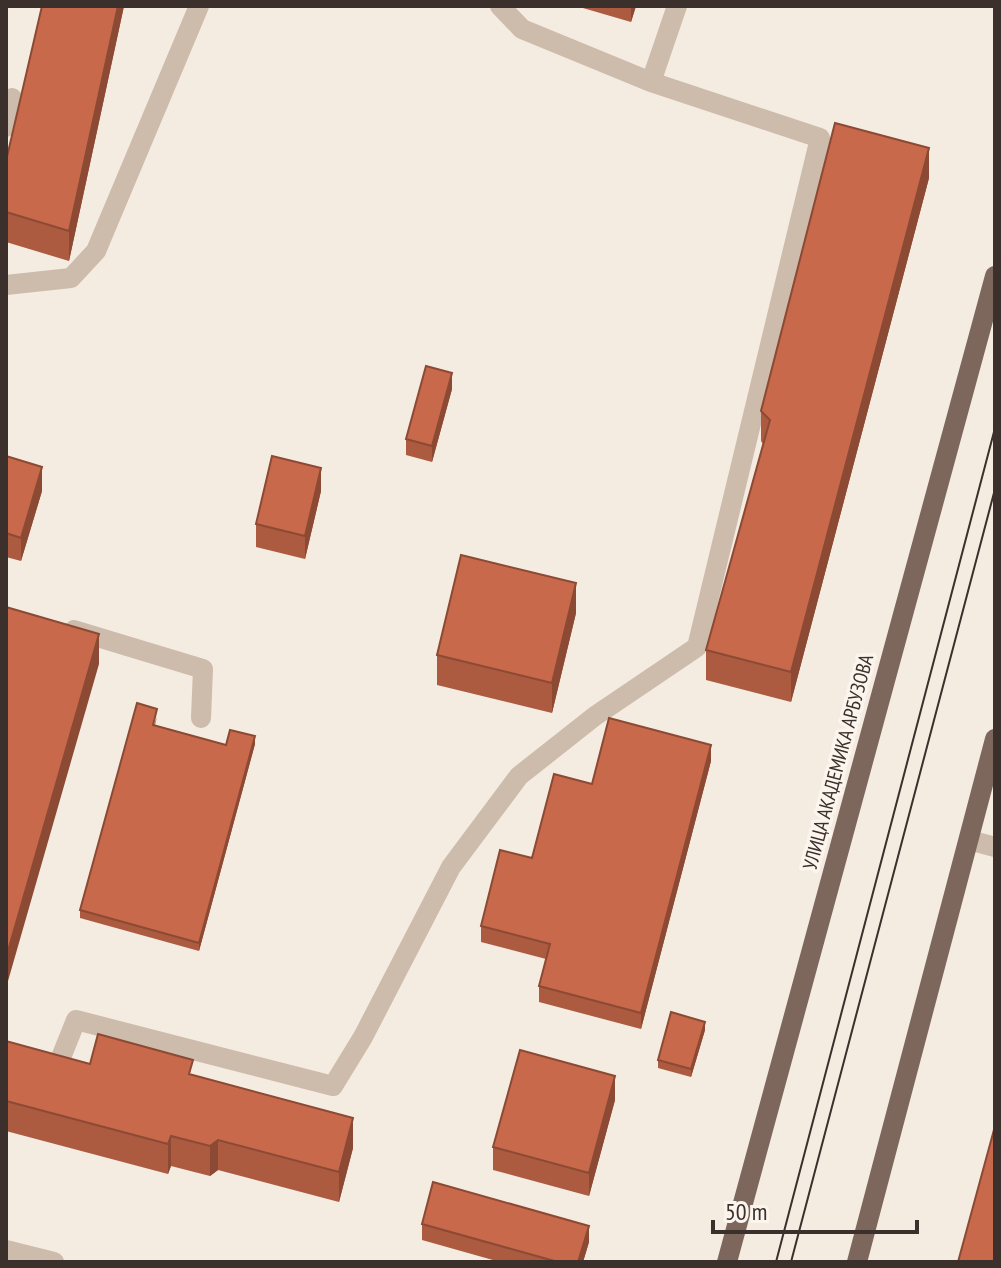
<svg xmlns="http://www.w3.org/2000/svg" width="1001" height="1268" font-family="'PT Sans Narrow',sans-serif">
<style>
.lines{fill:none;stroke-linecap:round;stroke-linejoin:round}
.minor{stroke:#cdbbac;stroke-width:20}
.major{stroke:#7d675c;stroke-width:20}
.tram{stroke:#3b302b;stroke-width:2}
.wall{fill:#ac5a40}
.shaded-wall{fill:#8c4a34}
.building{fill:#c8694b;stroke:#8c4a34;stroke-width:2}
.labels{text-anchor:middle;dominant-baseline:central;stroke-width:7;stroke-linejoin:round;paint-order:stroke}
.street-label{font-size:20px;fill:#3b302b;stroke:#fbf5ee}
</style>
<rect width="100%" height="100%" fill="#f4ebe1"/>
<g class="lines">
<!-- minor -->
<path class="minor" d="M 500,6 L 522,29 L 651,82
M 6,127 L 12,98
M 6,285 L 71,278 L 96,251 L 199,6
M 74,630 L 203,669 L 201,718
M 969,840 L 995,847
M 6,1051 L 58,1065 L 76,1020 L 333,1086 L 363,1037 L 451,867 L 519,776 L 595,716 L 697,647 L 820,138 L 651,82 L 677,6
M 6,1250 L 54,1262"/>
<!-- major -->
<path class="major" d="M 727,1262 L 995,276
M 857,1262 L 995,739"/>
<!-- tram -->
<path class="tram" d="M 776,1262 L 995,428
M 791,1262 L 995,489"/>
</g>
<!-- wall -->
<path class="wall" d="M 124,6 L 69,261 L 6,242 L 6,161 Z
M 576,6 L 636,6 L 631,22 Z
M 929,178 L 791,702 L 706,680 L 706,650 L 763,444 L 761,441 L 761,411 Z
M 452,389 L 432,462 L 406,455 L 406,439 Z
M 6,456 L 42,491 L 21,561 L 6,557 Z
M 321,491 L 305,559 L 256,547 L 256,524 Z
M 576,613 L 552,713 L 437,685 L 437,655 Z
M 157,717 L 155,725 L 226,745 L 255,744 L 199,951 L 80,918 L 80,910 Z
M 711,761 L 641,1029 L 539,1002 L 539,986 L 546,959 L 481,942 L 481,926 L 532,858 L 592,784 Z
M 705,1030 L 691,1077 L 658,1068 L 658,1060 Z
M 6,1041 L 90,1064 L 193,1075 L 353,1148 L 339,1202 L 218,1170 L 210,1176 L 171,1166 L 168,1174 L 6,1131 Z
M 615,1100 L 589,1196 L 493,1170 L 493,1147 Z
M 422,1224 L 589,1242 L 583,1262 L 500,1262 L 422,1240 Z"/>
<!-- shaded-wall -->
<path class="shaded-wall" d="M 118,6 L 124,6 L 69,261 L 69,231 Z
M 631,6 L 636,6 L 631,22 Z
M 929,148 L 929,178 L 791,702 L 791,672 Z
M 452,373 L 452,389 L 432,462 L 432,446 Z
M 42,467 L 42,491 L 21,561 L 21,538 Z
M 321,468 L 321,491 L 305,559 L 305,536 Z
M 576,583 L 576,613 L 552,713 L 552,683 Z
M 99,634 L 99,664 L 6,988 L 6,958 Z
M 255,736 L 255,744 L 199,951 L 199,943 Z
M 711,745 L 711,761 L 641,1029 L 641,1013 Z
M 705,1022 L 705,1030 L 691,1077 L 691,1069 Z
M 615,1076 L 615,1100 L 589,1196 L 589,1173 Z
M 353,1118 L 353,1148 L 339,1202 L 339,1172 Z
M 171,1136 L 171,1166 L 168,1174 L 168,1144 Z
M 218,1140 L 218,1170 L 210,1176 L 210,1146 Z
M 589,1226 L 589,1242 L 583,1262 L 578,1262 Z"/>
<!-- building -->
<path class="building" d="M 42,6 L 118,6 L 69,231 L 6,212 L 6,161 Z
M 835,123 L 929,148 L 791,672 L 706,650 L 770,420 L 761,411 Z
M 426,366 L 452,373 L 432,446 L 406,439 Z
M 6,456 L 42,467 L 21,538 L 6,533 Z
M 272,456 L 321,468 L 305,536 L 256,524 Z
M 461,555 L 576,583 L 552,683 L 437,655 Z
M 6,607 L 99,634 L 6,958 Z
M 137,703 L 157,709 L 153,725 L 226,745 L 230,730 L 255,736 L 199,943 L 80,910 Z
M 609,718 L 711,745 L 641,1013 L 539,986 L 550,944 L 481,926 L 500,850 L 532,858 L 554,774 L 592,784 Z
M 671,1012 L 705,1022 L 691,1069 L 658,1060 Z
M 98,1034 L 193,1060 L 189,1074 L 353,1118 L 339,1172 L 218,1140 L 210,1146 L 171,1136 L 168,1144 L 6,1101 L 6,1041 L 90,1064 Z
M 520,1050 L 615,1076 L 589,1173 L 493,1147 Z
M 995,1126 L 995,1262 L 958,1262 Z
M 433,1182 L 589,1226 L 578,1262 L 558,1262 L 422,1224 Z"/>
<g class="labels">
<!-- street labels -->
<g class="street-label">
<text transform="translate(838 762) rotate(-75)">УЛИЦА АКАДЕМИКА АРБУЗОВА</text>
</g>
</g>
<!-- border -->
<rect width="1001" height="1268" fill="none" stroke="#3b302b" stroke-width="16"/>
<!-- scale -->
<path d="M713 1220v12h204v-12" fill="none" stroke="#3b302b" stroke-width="4"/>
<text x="725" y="1220" font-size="24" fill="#3b302b" stroke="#fbf5ee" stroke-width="6" paint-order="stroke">50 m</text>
</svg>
